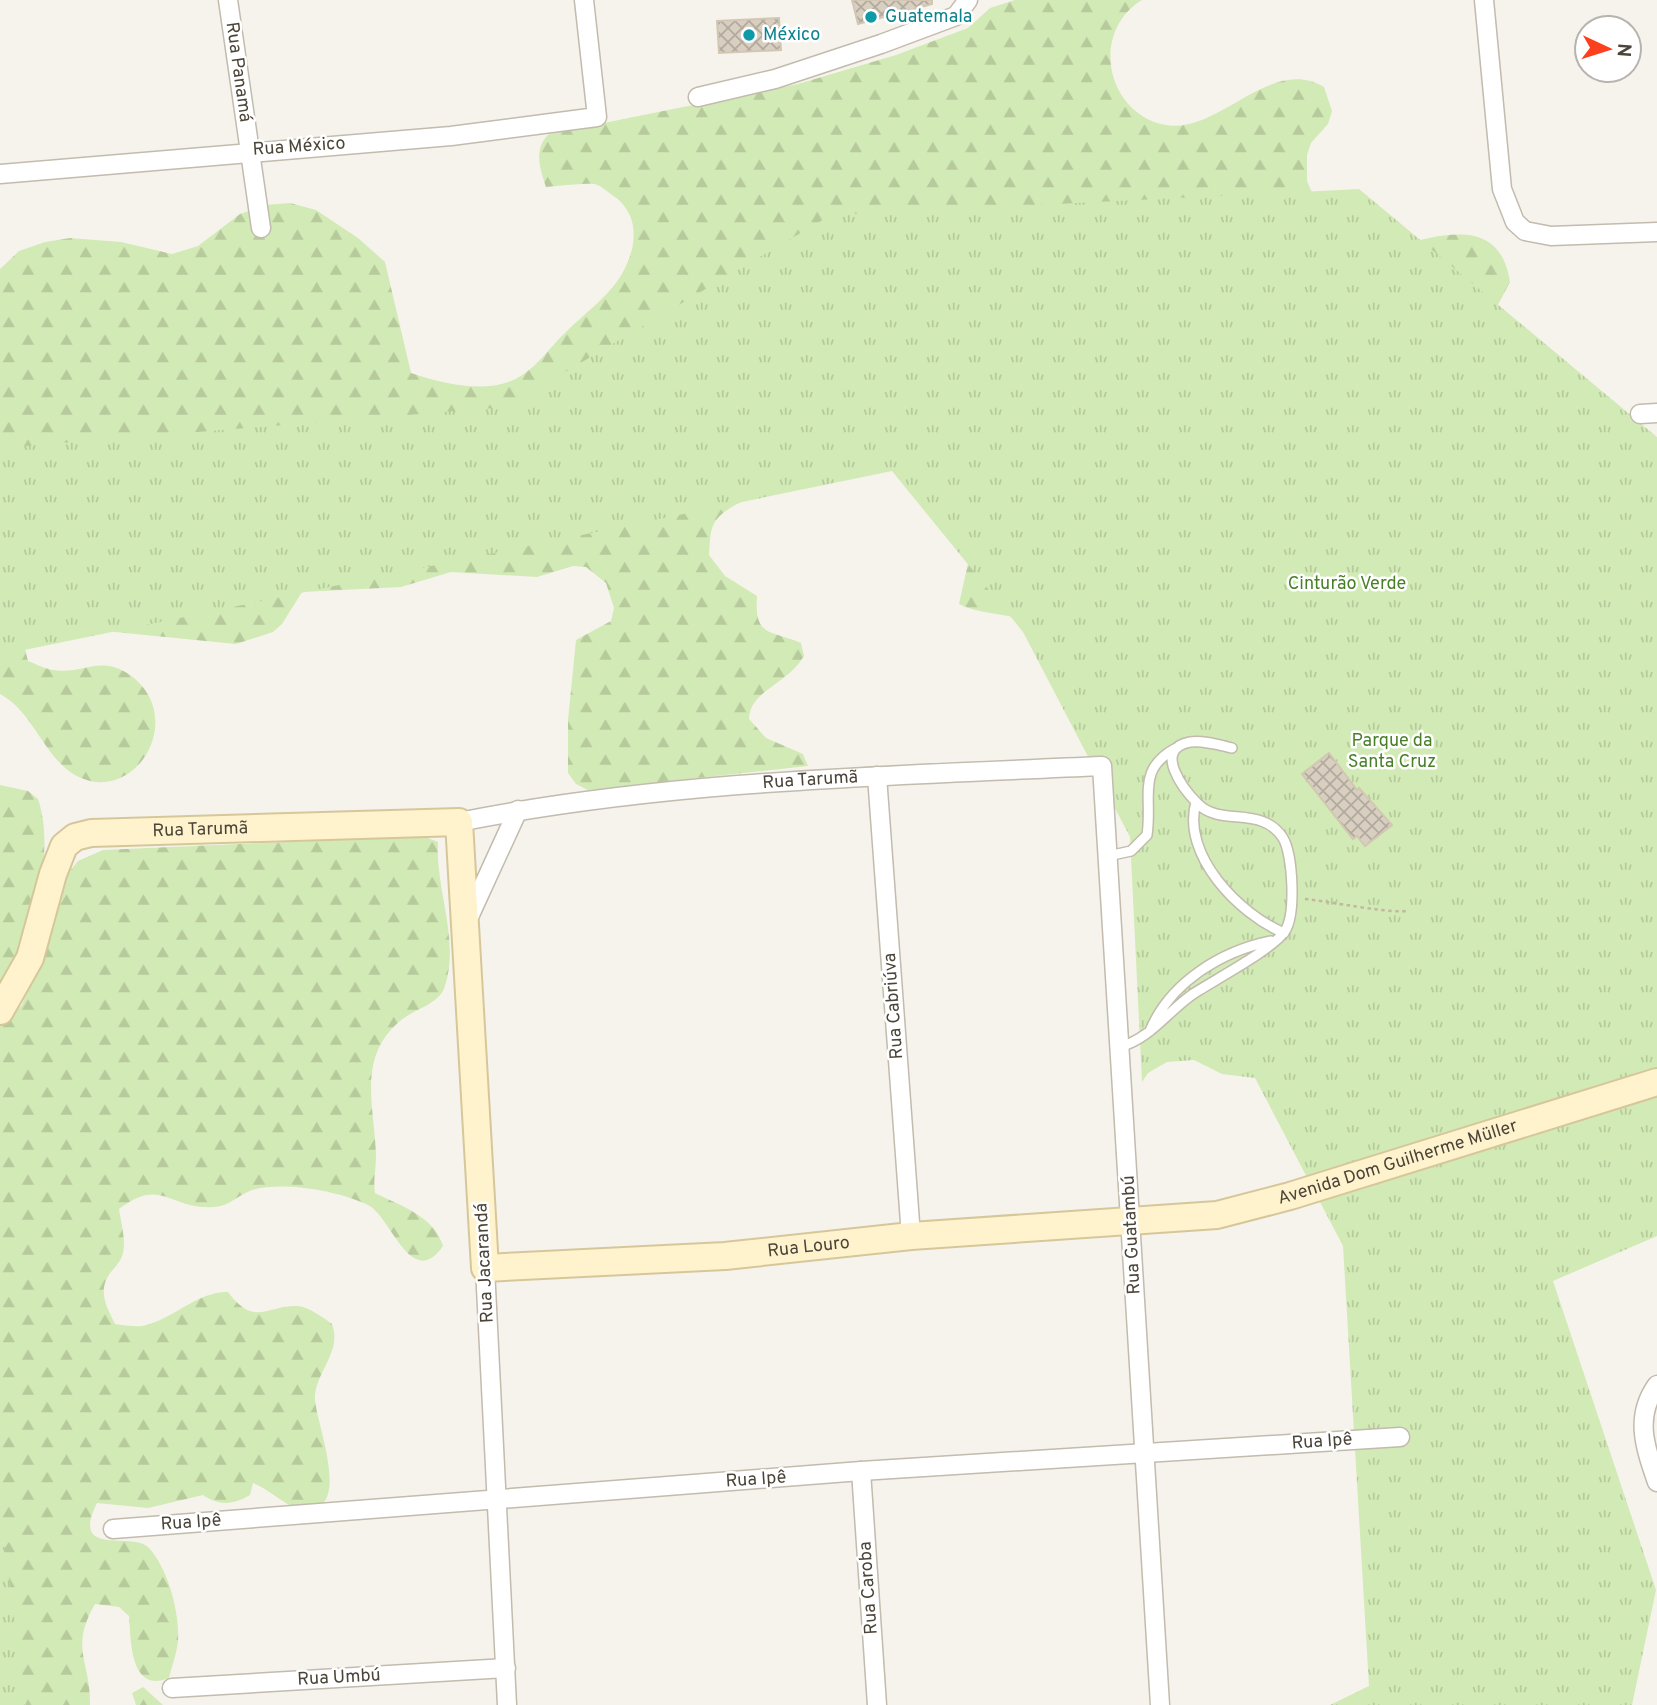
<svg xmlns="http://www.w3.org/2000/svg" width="1657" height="1705" font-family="Overpass,sans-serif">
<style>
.forest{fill:url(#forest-firs)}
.park{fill:url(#park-tufts)}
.building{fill:url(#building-cross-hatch);stroke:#d3c7b4;stroke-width:2}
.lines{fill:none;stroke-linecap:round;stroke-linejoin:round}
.lane-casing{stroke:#c2bbae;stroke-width:12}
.street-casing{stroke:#c2bbae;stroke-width:21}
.secondary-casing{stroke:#d6c79b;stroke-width:30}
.path{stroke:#c4b79f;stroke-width:2.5;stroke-dasharray:3.5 3.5;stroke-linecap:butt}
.lane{stroke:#fff;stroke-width:9}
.street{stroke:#fff;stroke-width:18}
.secondary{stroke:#fff3cd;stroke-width:26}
.culture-dot{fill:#0f9aa8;stroke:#fff;stroke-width:2.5}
.labels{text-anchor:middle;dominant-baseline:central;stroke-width:5;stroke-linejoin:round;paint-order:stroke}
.culture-label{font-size:18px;fill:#0d838f;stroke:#fff;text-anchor:start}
.street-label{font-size:18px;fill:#4b4439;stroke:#fff}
.park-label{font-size:18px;fill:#4a7f2a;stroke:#fff}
</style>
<defs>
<pattern id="forest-firs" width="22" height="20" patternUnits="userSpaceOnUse" patternTransform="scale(1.75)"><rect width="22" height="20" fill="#d2eab5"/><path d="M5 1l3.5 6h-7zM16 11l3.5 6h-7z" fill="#b6ca9c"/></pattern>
<pattern id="park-tufts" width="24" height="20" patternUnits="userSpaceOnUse" patternTransform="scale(1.75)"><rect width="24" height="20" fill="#d2eab5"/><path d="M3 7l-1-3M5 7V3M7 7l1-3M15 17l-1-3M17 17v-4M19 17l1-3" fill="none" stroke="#b6ca9c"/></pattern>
<pattern id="building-cross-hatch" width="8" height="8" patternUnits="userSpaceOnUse" patternTransform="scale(1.75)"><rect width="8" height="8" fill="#d8cfc1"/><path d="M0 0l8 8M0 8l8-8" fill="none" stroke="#b1aa9e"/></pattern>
</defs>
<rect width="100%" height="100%" fill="#f6f3ec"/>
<!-- forest -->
<path class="forest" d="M 1015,0 L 1142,0 C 1091,31 1105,109 1161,124 C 1216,139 1268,54 1324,87 L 1332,111 L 1328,124 L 1311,143 L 1307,155 L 1307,181 L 1317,204 L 1395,246 C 1441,235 1500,215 1510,282 L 1493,314 L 1017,618 C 998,613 976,613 959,604 L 969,559 L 922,458 C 874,468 748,483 717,519 C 709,528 710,544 709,555 L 725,576 L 757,596 C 754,638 771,630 801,643 L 804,656 C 787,685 750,690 749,719 L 766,738 L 803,754 L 808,766 L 588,790 L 576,784 L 568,773 L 568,720 L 576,640 L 611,621 L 614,608 L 606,583 L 586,567 L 573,566 L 537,577 L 451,572 L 401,587 L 302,592 L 282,624 L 273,632 L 236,644 L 105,631 L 25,649 L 28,661 C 36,664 45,669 53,670 C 83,675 100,654 130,675 C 187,716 138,802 81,778 C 45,763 35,712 0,694 L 0,269 L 19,251 L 45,242 L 70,238 L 121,242 L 172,254 L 198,246 L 240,214 L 265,205 L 290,203 L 316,210 L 358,238 L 385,262 L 411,373 C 441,383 480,393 511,381 C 534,372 548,349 566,332 C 585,313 612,294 624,270 C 638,244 639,212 612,195 C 607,191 600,185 594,184 C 579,183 561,186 546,187 C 540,169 533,149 549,134 L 798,84 L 896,55 L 968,28 L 990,8 Z
M 0,785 L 28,791 L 38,799 C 57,855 31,941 0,989 Z
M 423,836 L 438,842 C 435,889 460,938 445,986 C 440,1004 414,1009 400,1021 C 356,1058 375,1108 376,1156 C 376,1169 373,1180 375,1193 C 401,1206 434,1216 443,1246 C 411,1292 391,1216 368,1205 C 339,1191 283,1181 252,1190 C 238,1195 230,1206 214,1207 C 169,1210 162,1176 119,1209 C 121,1223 126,1239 123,1253 C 121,1261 116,1266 111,1272 C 97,1290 106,1306 115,1324 C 124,1325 134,1327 142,1326 C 173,1320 197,1291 228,1292 C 255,1328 266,1305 298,1306 C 309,1307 324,1318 332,1324 C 342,1351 318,1369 315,1395 C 312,1416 359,1519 299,1509 C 288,1507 267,1488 253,1483 L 250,1495 C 233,1505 219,1506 203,1495 L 148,1508 L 97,1503 C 69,1559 134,1530 149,1548 C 168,1569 180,1613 178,1641 C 177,1652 172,1666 169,1678 C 130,1694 131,1641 129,1616 L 119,1607 L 95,1604 C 69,1649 91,1661 90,1705 L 0,1705 L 0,1026 L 22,1005 L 69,872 L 78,861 L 103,850 Z
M 143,1687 L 163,1705 L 136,1705 L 132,1693 Z"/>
<!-- park -->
<path class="park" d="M 1359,189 L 1657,437 L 1657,1236 L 1553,1281 L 1656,1590 L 1632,1705 L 1330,1705 L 1369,1686 L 1343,1246 L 1255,1078 L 1222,1074 L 1194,1060 L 1167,1062 L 1148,1073 L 1142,1082 L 1130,837 L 1023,632 L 892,471 L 0,655 L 0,448 L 506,407 L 831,215 Z
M 0,1511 L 26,1705 L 0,1705 Z"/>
<!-- building -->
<path class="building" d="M 852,0 L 932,0 L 932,4 L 858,24 Z
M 779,18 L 781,50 L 719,53 L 717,21 Z
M 1329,753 L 1357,790 L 1359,788 L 1392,825 L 1365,846 L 1357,836 L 1353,839 L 1302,774 Z"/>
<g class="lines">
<!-- lane casing -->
<g class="lane-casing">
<path id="lane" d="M 1196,802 C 1181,855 1239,914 1284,933
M 1108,856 L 1131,851 L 1147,835 C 1153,796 1135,769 1178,747
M 1150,1031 C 1170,982 1222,951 1271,941
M 1120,1047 C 1151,1038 1167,1012 1193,994 C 1214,980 1272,950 1285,931 C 1296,914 1293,855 1283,838 C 1262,805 1221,827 1198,804 C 1184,790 1152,749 1190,742 C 1203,740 1219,745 1232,748"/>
</g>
<!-- street casing -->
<g class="street-casing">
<g id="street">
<path d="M 228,0 L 261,228"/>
<path d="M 1484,0 L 1502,189 L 1515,222 L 1525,231 L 1551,236 L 1657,232"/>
<path d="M 698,97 L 775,79 L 881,44 L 956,16 L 968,0"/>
<path d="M 0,174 L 451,136 L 597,117 L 584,0"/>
<path d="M 1640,414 L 1657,413"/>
<path d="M 877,776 L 911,1236"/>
<path id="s1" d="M 459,822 C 670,780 887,776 1102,766 L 1160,1705"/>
<path d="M 468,919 L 518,810"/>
<path d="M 485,1268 L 507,1705"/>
<path d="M 1657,1385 C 1634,1417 1645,1447 1657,1482"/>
<path d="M 861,1471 L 877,1705"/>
<path d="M 113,1529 L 861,1471 L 1400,1437"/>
<path d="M 172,1688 L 506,1668"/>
</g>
</g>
<!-- secondary casing -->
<g class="secondary-casing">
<g id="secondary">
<path id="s2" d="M 0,1011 L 30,958 L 53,874 L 64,846 L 75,837 L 91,833 L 459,822 L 485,1268 L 725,1256 L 911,1236 L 1217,1215 L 1290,1196 L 1657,1082"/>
</g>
</g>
<!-- path -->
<path class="path" d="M 1305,899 C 1322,900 1401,916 1409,910"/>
<!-- lane -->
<use href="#lane" class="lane"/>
<!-- street -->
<use href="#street" class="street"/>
<!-- secondary -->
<use href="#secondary" class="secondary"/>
</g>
<!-- markers -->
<g class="culture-dot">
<circle cx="871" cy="17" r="7"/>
<circle cx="749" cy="35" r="7"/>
</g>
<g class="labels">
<!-- culture labels -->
<g class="culture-label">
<text x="885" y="17">Guatemala</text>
<text x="763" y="35">México</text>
</g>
<!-- street labels -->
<g class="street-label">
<text transform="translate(238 72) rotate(82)">Rua Panamá</text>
<text transform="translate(299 147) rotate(-4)">Rua México</text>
<text stroke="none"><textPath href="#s1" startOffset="354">Rua Tarumã</textPath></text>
<text stroke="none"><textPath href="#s2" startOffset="318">Rua Tarumã</textPath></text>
<text transform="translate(894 1006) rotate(-94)">Rua Cabriúva</text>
<text stroke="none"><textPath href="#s2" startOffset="1946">Avenida Dom Guilherme Müller</textPath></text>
<text transform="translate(1132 1235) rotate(-93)">Rua Guatambú</text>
<text stroke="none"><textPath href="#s2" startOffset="1348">Rua Louro</textPath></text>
<text transform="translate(485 1263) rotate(-93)">Rua Jacarandá</text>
<text transform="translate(1322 1442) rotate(-4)">Rua Ipê</text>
<text transform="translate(756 1480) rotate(-4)">Rua Ipê</text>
<text transform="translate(191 1523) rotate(-4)">Rua Ipê</text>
<text transform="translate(869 1588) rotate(-94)">Rua Caroba</text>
<text transform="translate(339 1678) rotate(-3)">Rua Umbú</text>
</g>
<!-- park labels -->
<g class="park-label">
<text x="1347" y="584">Cinturão Verde</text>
<text x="1392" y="741">Parque da<tspan x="1392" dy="21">Santa Cruz</tspan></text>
</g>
</g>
<!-- north arrow -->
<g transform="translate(1608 49) rotate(94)"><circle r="33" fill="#ffffff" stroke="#b7b4b0" stroke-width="2"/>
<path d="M0-5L12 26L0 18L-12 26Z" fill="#fc3f1d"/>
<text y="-10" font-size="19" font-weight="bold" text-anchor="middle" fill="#4b4439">N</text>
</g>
</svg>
